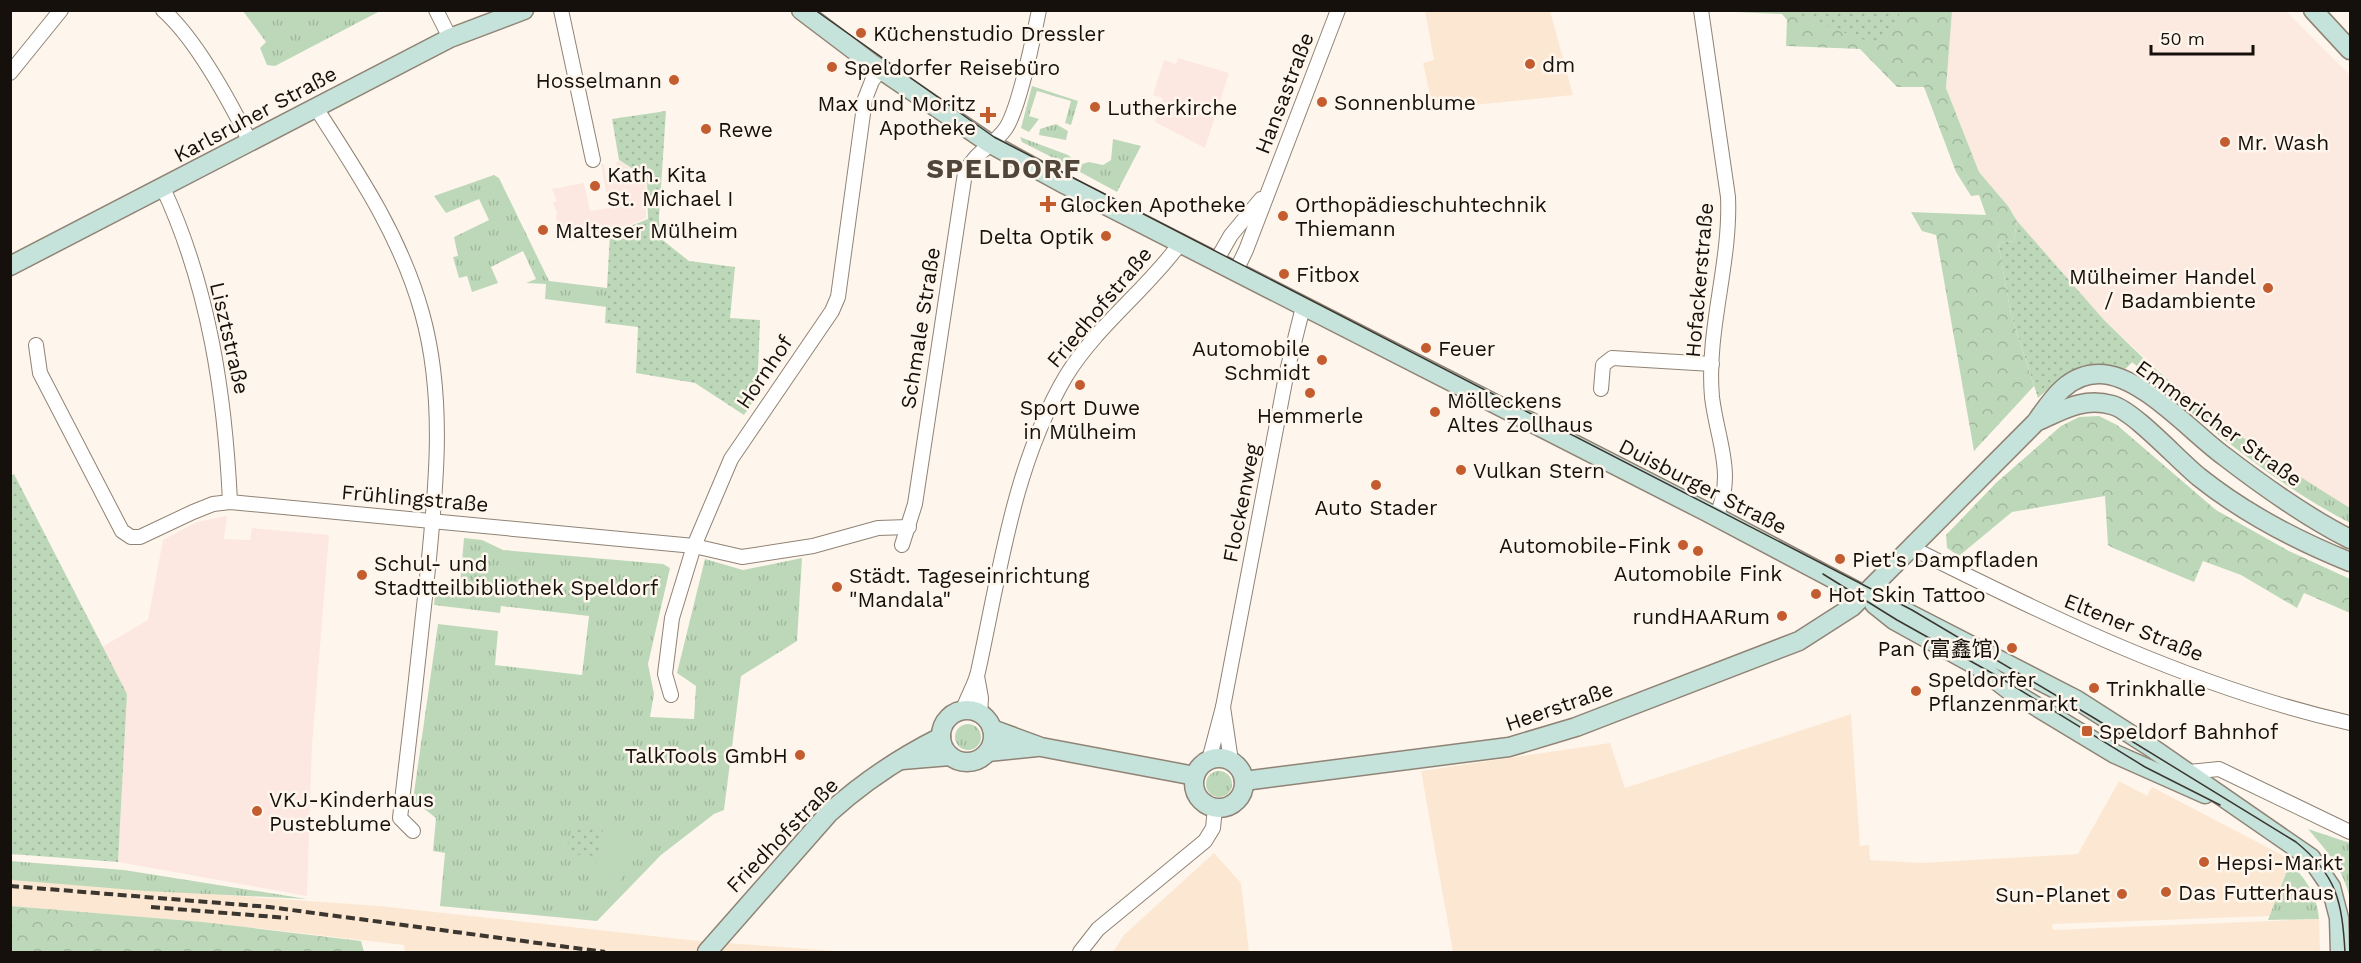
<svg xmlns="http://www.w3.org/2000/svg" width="2361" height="963" font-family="'Work Sans','Noto Sans SC',sans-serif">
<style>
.built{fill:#fce8d2}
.industrial{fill:#fce9e0}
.education{fill:#fce8e0}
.grass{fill:url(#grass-tufts)}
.forest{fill:url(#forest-crowns)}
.park{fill:url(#park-dots)}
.pitch{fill:#bdd8b9}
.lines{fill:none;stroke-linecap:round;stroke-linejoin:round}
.street-casing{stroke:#908375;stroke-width:16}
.secondary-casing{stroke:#908375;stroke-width:21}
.street{stroke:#fff;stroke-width:14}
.secondary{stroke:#c5e3db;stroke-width:18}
.tram{stroke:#3b3630;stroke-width:1.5}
.rail{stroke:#3b3630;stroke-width:4;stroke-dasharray:9 4.5;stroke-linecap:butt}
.poi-dot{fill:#c35d30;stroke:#fef6ec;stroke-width:2}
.labels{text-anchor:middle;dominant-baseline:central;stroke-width:5;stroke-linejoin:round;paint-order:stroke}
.poi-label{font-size:21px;fill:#15100b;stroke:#fef6ec;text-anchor:start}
.street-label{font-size:21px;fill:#15100b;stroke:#fef6ec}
.district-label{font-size:27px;font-weight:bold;letter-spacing:1.5px;fill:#504538;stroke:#fef6ec}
</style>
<defs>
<pattern id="grass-tufts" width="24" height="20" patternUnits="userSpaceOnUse" patternTransform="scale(1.5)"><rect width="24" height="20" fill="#bdd8b9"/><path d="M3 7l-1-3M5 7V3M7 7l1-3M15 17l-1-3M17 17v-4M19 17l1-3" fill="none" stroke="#a2b89e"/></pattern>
<pattern id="forest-crowns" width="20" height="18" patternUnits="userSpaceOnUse" patternTransform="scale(1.5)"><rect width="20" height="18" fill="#bdd8b9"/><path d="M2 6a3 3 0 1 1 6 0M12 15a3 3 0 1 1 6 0" fill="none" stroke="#a2b89e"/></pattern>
<pattern id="park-dots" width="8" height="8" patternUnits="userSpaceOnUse" patternTransform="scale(1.5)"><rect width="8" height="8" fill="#bdd8b9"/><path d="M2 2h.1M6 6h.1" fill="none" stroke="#a2b89e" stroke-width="1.8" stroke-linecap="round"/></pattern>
</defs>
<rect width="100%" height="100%" fill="#fef6ec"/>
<g class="built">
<path d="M1425,11H1550L1573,95L1433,109L1423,63L1434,60Z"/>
<path d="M1851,714L1860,846L1869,845L1870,860L1921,863L2078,854L2119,781L2147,796L2152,787L2282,855L2290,863L2270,916L2052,924L2053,930L2319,919L2320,952H1453L1421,771L1610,743L1625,788Z"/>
<path d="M1214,853L1241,883L1249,952H1113L1124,935Z"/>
<path d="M10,880L380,906L689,940L849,952H405L404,945L203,922L11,906Z"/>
</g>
<path class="industrial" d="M1952,10L2286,11L2350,75V508L2271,460L2193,402L2104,320L2017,221L2008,206L1979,172L1946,88Z"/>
<g class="education">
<path d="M1178,58L1229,73L1205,148L1155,122L1163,98L1153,95L1164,60L1176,64Z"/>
<path d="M619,161L646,178V218L609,234L568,241L556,219L557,212L553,203L557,201L552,189L584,183L590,211L609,208L601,164H604L606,177L617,175L616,162Z"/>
<path d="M227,516L224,539L250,540L252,528L329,535L312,745L307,896L118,862L127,694L102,647L148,620L163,540L197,522Z"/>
</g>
<g class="grass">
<path d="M243,11H380L275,66L267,65L260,48L266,42Z"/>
<path d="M1032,86L1078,101L1071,125L1065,123L1071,101L1037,91L1029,116L1039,119L1029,132L1021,128Z"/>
<path d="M1056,124L1068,131L1066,140L1039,135L1040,129Z"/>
<path d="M1020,137L1068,155L1073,159L1071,167L1022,142Z"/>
<path d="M1113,139L1141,146L1117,192L1080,172L1082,164L1089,162L1103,165L1111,160Z"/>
<path d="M494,175L499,178L549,281L607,288V307L545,299L546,284L526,283L536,279L523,251L491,267L498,283L472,292L467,276L459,278L453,257L458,256L454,237L489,220L479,199L446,213L434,196Z"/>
<path d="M2112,329C2187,401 2262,454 2350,508V523C2270,481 2201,422 2132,362L2118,355Z"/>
<path d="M464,538L482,540L503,550L663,564L670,568L648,664L654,694L650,717L694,719L696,686L677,673L705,559L743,570L802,558L797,641L741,676L724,810L714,814L661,855L597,921L440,906L445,853L433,851L436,818L413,800L438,624L498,631L495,665L582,675L589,616L501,606L500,613L434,605L435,595L459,596Z"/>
<circle cx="968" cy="737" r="13"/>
<circle cx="1219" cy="784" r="13"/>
<path d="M2308,829L2350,843V899C2344,870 2327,851 2308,829Z"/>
<path d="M10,861L124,870L307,899L146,891L11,880Z"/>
<path d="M2290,863C2306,879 2317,895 2319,919L2268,920Z"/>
</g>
<g class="forest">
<path d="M1711,11H1952L1946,88L1979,172L2008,206L2017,221L2014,241L1998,243L2011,314L2034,386L1974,451L1936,235L1922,231L1911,212L1986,215L1979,195L1971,196L1956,172L1924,87H1897L1860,49L1786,46L1787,20L1782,14Z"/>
<path d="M2099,416L2117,425L2216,510L2289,551L2350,579V613L2304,593L2297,608L2241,575L2203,561L2194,582L2113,548L2108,545L2105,496L2012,512L1959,556L1947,548L1946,535L1996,483L2061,426L2079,417Z"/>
<path d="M11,906L203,922L361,941L364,952H24L11,951Z"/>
</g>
<g class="park">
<path d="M1795,11H1900C1897,26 1886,35 1873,43L1810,20Z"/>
<path d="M666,111L659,217L660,238L689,261L735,267L730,318L760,320L757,395L744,415L695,383L636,373L638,327L605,323L610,234L648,219L647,178L619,160L612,119Z"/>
<path d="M2017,221L2104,320L2140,355L2123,371C2089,359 2063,375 2038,398L2011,314L1998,243L2014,241Z"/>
<path d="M14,474L127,694L118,862L11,854L10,476Z"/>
<path d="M589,825L603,830L598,856L578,855L566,849L571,833Z"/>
</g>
<path class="pitch" d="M603,830L629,835L619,886L593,881Z"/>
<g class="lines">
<g class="street-casing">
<g id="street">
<path d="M163,10C197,40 230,102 250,142"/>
<path d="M436,10L450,38"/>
<path d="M561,10L593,160"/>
<path d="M1701,10L1728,197C1731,263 1706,331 1712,397C1717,440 1736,474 1716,517"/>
<path d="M10,73L61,10"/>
<path d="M316,108C358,173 401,237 422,313C447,402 435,498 426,588C418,665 409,741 400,818L413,831"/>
<path d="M163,188C209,287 225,395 230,502"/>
<path d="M1215,263L1231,235L1261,199"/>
<path d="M1235,273L1246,250L1338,10"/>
<path d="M36,345L40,373L122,531L131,537H140L193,512L213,504L230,502L694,546L742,557L813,546L878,528L909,527"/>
<path d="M1601,389L1603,365L1612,358L1712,364"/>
<path d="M902,545L915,504L965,173C976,150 993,147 1006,128C1020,106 1033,39 1039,10"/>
<path d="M1910,547C2051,618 2195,688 2350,723"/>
<path d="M977,676L981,698L980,714"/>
<path d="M671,695L665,674L672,618L694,546L731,459L832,311L838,297L865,99L872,81L881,69"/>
<path d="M1223,707L1231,761"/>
<path d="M963,710C967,697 975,685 978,672C1000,572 1013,466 1066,376C1096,327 1145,291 1179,245"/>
<path d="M1209,760L1223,707L1287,371L1303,307"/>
<path d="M2189,772L2219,769L2350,832"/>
<path d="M1080,952L1098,929L1205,841L1213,828L1215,808"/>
</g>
</g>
<g class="secondary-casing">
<g id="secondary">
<path d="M801,10L871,63L989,143L1066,185L1705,511L1864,595L1906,612L2077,700L2152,748L2311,858L2331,887L2339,918L2340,952"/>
<path d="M2313,10L2350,50"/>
<path d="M10,266L450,38L524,10"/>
<path d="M2038,421C2063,410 2083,397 2112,405C2134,411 2178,460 2199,477C2244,513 2298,541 2350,562"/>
<path d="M1874,604L1894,620L1979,667L2009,690L2115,754L2205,794"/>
<circle cx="967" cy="736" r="26"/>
<path d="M992,729L1041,747L1195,776"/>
<path d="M988,752L1037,747"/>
<circle cx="1219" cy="783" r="25"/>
<path d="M902,760L950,756"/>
<path d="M1244,781L1509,747L1576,727L1799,641L1852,607L2036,422C2052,399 2068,374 2099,374C2141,374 2191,432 2224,456C2263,486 2306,517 2350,539"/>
<path d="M707,952L829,813C862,783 901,757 941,737"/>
</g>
</g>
<use href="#street" class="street"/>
<use href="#secondary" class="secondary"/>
<g class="tram">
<path d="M815,10L994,137L1912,610L2094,718L2296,842C2337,875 2342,902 2345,952"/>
<path d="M714,11L715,10"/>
<path d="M1823,574L1897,620L1999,677L2145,767L2220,805"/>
</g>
<g class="rail">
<path d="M10,886L269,907L605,952"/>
<path d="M151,907L288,918"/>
</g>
</g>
<g class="poi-dot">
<circle cx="861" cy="33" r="6"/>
<circle cx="1530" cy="64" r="6"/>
<circle cx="832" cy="67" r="6"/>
<circle cx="674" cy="80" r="6"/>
<circle cx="1322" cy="102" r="6"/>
<circle cx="1095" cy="107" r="6"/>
<path d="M985 106h6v6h6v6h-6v6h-6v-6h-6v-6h6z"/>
<circle cx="706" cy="129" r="6"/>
<circle cx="2225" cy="142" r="6"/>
<circle cx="595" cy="186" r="6"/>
<path d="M1045 195h6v6h6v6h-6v6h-6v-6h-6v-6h6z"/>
<circle cx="1283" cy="216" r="6"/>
<circle cx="543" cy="230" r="6"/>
<circle cx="1106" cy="236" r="6"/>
<circle cx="1284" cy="274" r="6"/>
<circle cx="2268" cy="288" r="6"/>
<circle cx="1426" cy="348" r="6"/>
<circle cx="1322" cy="360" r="6"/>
<circle cx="1080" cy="385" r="6"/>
<circle cx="1310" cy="393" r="6"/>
<circle cx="1435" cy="412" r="6"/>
<circle cx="1461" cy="470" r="6"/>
<circle cx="1376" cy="485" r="6"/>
<circle cx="1683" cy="545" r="6"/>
<circle cx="1698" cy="551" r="6"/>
<circle cx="1840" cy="559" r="6"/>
<circle cx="362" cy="575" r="6"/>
<circle cx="837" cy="587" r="6"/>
<circle cx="1816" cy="594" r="6"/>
<circle cx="1782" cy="616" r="6"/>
<circle cx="2012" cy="648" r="6"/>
<circle cx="2094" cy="688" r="6"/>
<circle cx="1916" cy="691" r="6"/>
<rect x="2081" y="725" width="12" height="12" rx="3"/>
<circle cx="800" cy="755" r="6"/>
<circle cx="257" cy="811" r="6"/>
<circle cx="2204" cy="862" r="6"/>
<circle cx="2166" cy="892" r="6"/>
<circle cx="2122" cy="894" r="6"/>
</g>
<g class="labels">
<g class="poi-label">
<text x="873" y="33">Küchenstudio Dressler</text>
<text x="1542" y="64">dm</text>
<text x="844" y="67">Speldorfer Reisebüro</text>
<text x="662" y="80" text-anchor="end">Hosselmann</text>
<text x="1334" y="102">Sonnenblume</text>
<text x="976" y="103" text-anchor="end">Max und Moritz<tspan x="976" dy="24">Apotheke</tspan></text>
<text x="1107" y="107">Lutherkirche</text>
<text x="718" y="129">Rewe</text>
<text x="2237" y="142">Mr. Wash</text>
<text x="607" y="174">Kath. Kita<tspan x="607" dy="24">St. Michael I</tspan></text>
<text x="1060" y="204">Glocken Apotheke</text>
<text x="1295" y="204">Orthopädieschuhtechnik<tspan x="1295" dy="24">Thiemann</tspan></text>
<text x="555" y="230">Malteser Mülheim</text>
<text x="1094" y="236" text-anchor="end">Delta Optik</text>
<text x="1296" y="274">Fitbox</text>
<text x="2256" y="276" text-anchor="end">Mülheimer Handel<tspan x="2256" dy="24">/ Badambiente</tspan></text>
<text x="1310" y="348" text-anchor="end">Automobile<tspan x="1310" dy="24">Schmidt</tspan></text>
<text x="1438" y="348">Feuer</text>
<text x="1447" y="400">Mölleckens<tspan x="1447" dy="24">Altes Zollhaus</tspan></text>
<text x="1080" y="407" text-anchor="middle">Sport Duwe<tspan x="1080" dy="24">in Mülheim</tspan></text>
<text x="1310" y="415" text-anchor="middle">Hemmerle</text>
<text x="1473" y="470">Vulkan Stern</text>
<text x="1376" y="507" text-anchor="middle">Auto Stader</text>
<text x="1671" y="545" text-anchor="end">Automobile-Fink</text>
<text x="1852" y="559">Piet's Dampfladen</text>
<text x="374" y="563">Schul- und<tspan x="374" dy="24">Stadtteilbibliothek Speldorf</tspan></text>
<text x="1698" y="573" text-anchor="middle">Automobile Fink</text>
<text x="849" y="575">Städt. Tageseinrichtung<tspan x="849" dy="24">"Mandala"</tspan></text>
<text x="1828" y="594">Hot Skin Tattoo</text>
<text x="1770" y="616" text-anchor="end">rundHAARum</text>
<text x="2000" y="648" text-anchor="end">Pan (富鑫馆)</text>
<text x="1928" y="679">Speldorfer<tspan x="1928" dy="24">Pflanzenmarkt</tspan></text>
<text x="2106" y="688">Trinkhalle</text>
<text x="2099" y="731">Speldorf Bahnhof</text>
<text x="788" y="755" text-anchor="end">TalkTools GmbH</text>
<text x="269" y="799">VKJ-Kinderhaus<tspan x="269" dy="24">Pusteblume</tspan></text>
<text x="2216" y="862">Hepsi-Markt</text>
<text x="2178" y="892">Das Futterhaus</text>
<text x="2110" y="894" text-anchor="end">Sun-Planet</text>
</g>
<g class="street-label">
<text transform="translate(1284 93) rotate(-69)">Hansastraße</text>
<text transform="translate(255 114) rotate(-28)">Karlsruher Straße</text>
<text transform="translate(1699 280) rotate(-85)">Hofackerstraße</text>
<text transform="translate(1099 307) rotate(-50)">Friedhofstraße</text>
<text transform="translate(920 328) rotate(-81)">Schmale Straße</text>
<text transform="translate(230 338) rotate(77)">Lisztstraße</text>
<text transform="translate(764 372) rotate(-56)">Hornhof</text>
<text transform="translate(2219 423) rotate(36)">Emmericher Straße</text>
<text transform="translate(1703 486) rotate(27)">Duisburger Straße</text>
<text transform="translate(415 498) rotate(5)">Frühlingstraße</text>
<text transform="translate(1241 503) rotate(-79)">Flockenweg</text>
<text transform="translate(2134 627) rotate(22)">Eltener Straße</text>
<text transform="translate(1559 706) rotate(-19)">Heerstraße</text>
<text transform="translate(782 835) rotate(-46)">Friedhofstraße</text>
</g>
<g class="district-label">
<text x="1004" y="169">SPELDORF</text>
</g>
</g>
<rect width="2361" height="963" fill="none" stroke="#15100b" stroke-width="24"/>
<path d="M2151 45v9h102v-9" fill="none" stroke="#15100b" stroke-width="3"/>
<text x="2160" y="45" font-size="18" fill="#15100b" stroke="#fef6ec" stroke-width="4.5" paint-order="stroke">50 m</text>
</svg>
